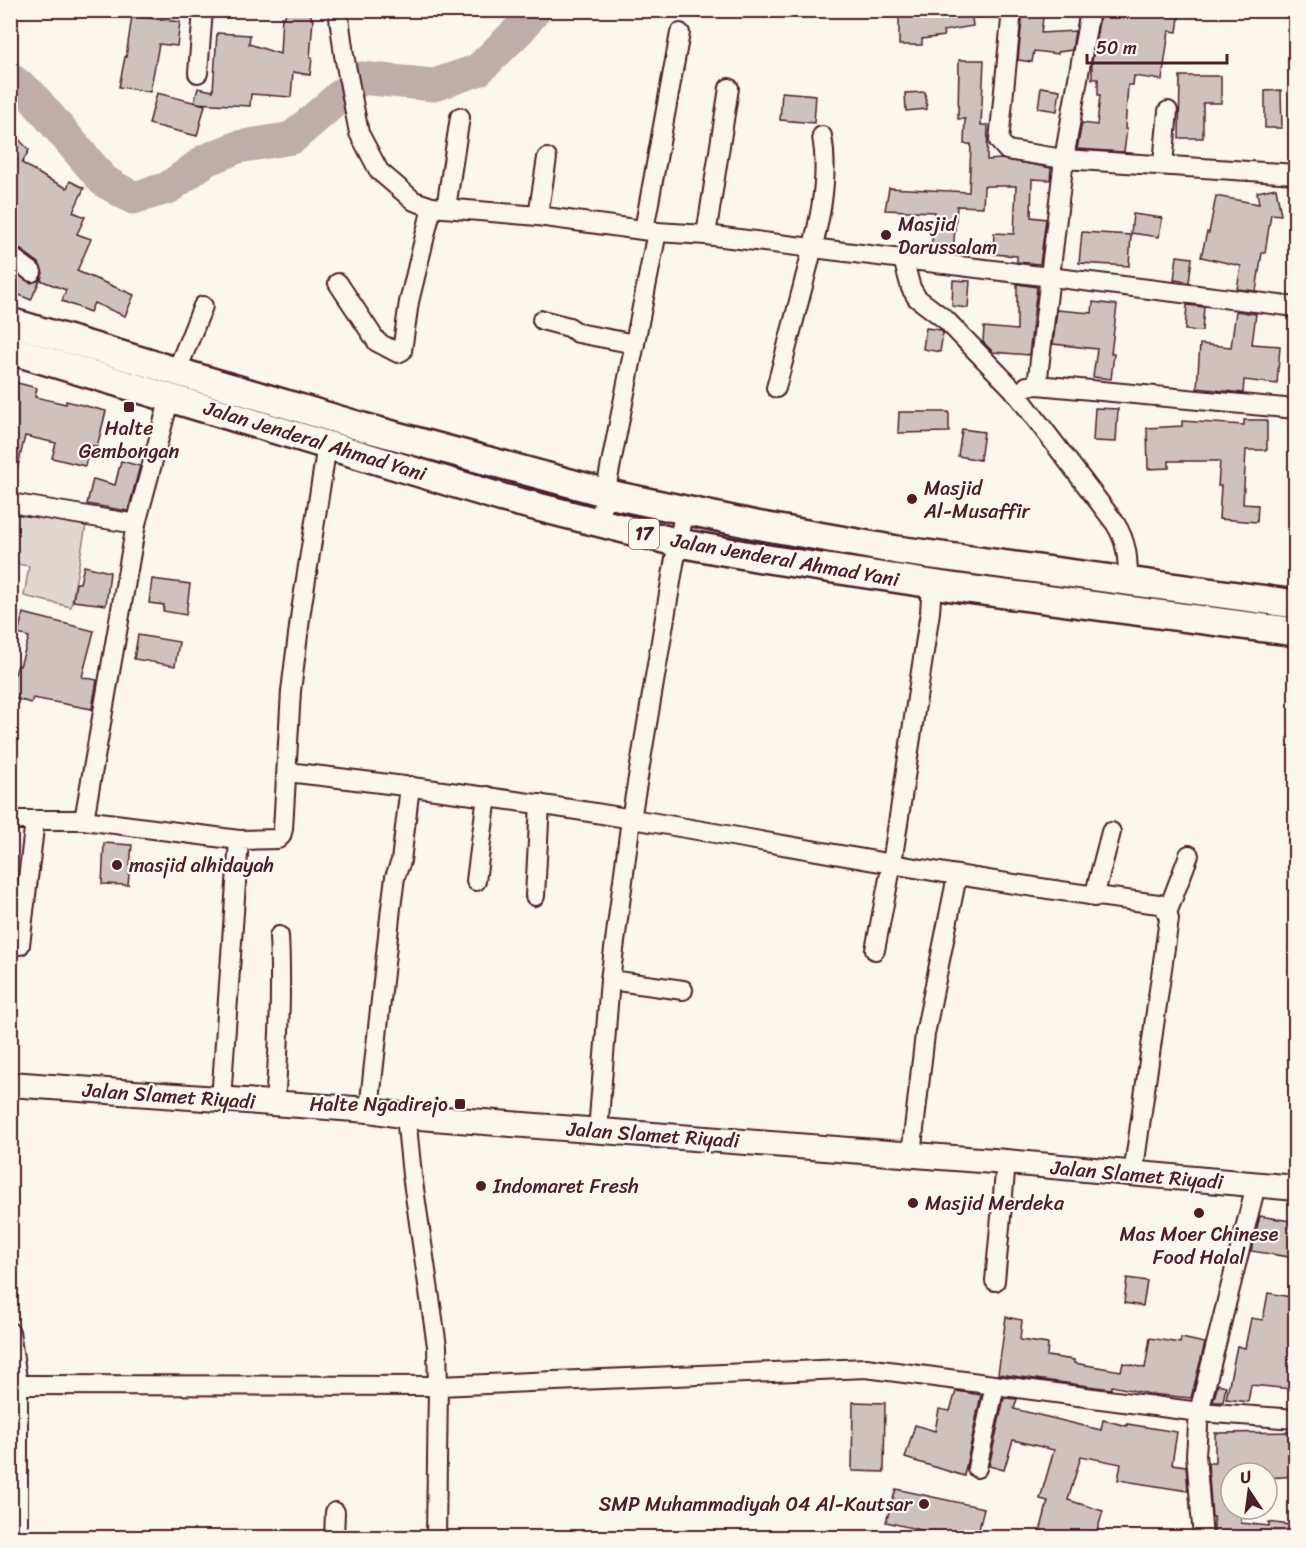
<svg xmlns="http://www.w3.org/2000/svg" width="1306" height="1548" font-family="Sriracha,sans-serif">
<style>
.green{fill:#e2d7d0;stroke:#967b7e;stroke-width:1.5}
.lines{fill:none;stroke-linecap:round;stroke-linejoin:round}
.river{stroke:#bfadaa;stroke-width:33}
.building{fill:#cfc2bc;stroke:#4a1f2b;stroke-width:1.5}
.minor-casing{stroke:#4a1f2b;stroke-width:22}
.major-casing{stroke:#4a1f2b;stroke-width:28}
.highway-casing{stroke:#4a1f2b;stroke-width:32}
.minor{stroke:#fbf7ec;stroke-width:18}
.major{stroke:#fbf7ec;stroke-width:24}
.highway{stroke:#fbf7ec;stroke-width:27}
.poi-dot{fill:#4a1f2b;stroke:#fbf7ec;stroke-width:2}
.labels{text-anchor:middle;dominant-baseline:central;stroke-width:4.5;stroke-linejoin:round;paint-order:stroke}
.shield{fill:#fbf7ec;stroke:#7f6065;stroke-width:1.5}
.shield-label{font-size:18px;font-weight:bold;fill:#4a1f2b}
.poi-label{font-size:20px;fill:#4a1f2b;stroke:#fbf7ec;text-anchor:start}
.street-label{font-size:20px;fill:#4a1f2b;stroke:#fbf7ec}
</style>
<rect width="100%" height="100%" fill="#fbf7ec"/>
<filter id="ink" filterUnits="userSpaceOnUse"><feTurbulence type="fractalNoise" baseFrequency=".0167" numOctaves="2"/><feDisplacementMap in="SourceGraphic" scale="12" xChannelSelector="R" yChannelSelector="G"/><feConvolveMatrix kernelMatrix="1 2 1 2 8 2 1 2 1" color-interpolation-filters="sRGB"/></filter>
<g filter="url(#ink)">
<path class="green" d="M10,506L87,520L71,607L24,596L29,566L11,563Z"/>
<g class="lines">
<path class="river" d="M10,79L30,94L104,181L133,198L168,188L206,160L238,147L292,138L361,78L434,85L478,70L519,30L535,10"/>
</g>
<g class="building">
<path d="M286,10H311V19H313L310,58H312L310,75L293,72L291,97L251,94L250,106L194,103L198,88L213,91L217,33L250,35L249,44L280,54L282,17H285Z"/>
<path d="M948,10H971L973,26L943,31L944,36L922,39V45H899V14H924Z"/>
<path d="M1023,10H1044L1041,33L1075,31L1072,50L1058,52V54L1034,51L1032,62L1018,60Z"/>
<path d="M1101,10L1155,17V10H1180L1177,32L1169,31L1162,80L1134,76L1133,85H1128L1125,129H1127L1124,152L1077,149L1082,123L1097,125L1100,95H1098V79H1092V61Z"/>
<path d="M132,16L180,22L177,46L159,44L150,92L119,87L125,57H126Z"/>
<path d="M959,60H984L981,125H988L987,160L1002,159L1051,168L1050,180L1032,179L1031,217L1046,219L1040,264L1017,262V256L993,254L994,233L1014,234L1016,186H984L983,207L957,206L953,251L931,249L935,212L885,210L889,188L969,192L971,144H964L965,119H958Z"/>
<path d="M1180,76H1221V103H1203V138H1179Z"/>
<path d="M1041,87L1060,90L1057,111L1038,108Z"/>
<path d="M1281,90L1282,128H1265V91Z"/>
<path d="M782,92L816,95L814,123L780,120Z"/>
<path d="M925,92L927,109L906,111L905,93Z"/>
<path d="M157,93L205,105L197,136L149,124Z"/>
<path d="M10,130L29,150L22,163L46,178L67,188L70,181L84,188L73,212L85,217L77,234L91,239L77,271L134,295L125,316L94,303L90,312L62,301L66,290L40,280L31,300L10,291V270L31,283L41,279L43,273L39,263L17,247L10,245Z"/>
<path d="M1276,188L1281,215L1271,214L1265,253H1262L1256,291L1237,289L1241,266L1201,257L1207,232L1209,233L1216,196L1259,204L1257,192Z"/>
<path d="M1133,214L1162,218L1159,237L1131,233Z"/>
<path d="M1082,232L1131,235L1129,266L1079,263Z"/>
<path d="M1177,256L1192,258L1189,282L1174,280Z"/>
<path d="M953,280L970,281L968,308L952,306Z"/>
<path d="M1017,284L1037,287L1029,355L993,352L983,342L984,327L1017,330Z"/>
<path d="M1093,302L1117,305L1111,354H1114L1111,379L1093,377L1097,349L1053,344L1057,310L1092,313Z"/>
<path d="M1187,305L1204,307L1202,331L1185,330Z"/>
<path d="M1236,311L1256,314L1252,344L1280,346L1277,384L1244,380L1243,393L1197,388L1200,344L1231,347Z"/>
<path d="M926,328L940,330L943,333L940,352L923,349Z"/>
<path d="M10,381L37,388L35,397L66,404V401L106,411L97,447L90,445L85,466L52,458L56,443L25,436L16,474L10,473Z"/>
<path d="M1095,408L1118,409L1116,442L1093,441Z"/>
<path d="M899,412H949V432L898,433Z"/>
<path d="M1244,420H1267V450H1246L1243,504L1258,505L1257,522L1219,519L1221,486H1218L1220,461H1169V468L1148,469L1147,428L1182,426V421L1244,425Z"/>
<path d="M962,429L984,432L980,460L958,456Z"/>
<path d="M121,461L140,466L128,511L87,504L93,479L115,485Z"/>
<path d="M84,566L110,572L106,605L73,601L76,583H80Z"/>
<path d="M152,579L190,584L186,615L163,611L164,605L149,603Z"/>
<path d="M23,613L94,631L82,677L97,680L92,709L33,698L31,703L10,697V673L15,674L18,665L20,666L29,637L18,634Z"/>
<path d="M138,635L179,642L175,666L134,659Z"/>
<path d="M104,843L132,845L128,885L102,884Z"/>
<path d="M1260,1216L1296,1222V1258L1251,1251Z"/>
<path d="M1127,1278L1147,1281L1143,1306L1124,1303Z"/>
<path d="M1268,1293L1296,1298V1346L1292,1389L1251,1385L1248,1402L1226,1399L1237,1346L1245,1348L1251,1318L1263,1320Z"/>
<path d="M1006,1317L1022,1320L1020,1340L1048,1344L1047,1356L1074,1360V1363L1121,1371L1123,1363L1145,1368L1150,1338L1180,1343L1181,1338L1205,1343L1191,1398L1150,1394L1112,1386L1111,1389L998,1374Z"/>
<path d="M1218,1384L1226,1386L1223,1402H1213Z"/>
<path d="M956,1391L981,1395L964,1476L905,1458L915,1425L935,1431L939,1409L950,1411Z"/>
<path d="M1004,1398L1017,1399L1014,1409L1101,1430L1103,1420L1127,1426V1424L1177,1432L1172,1464L1186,1466L1188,1491L1118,1480L1121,1464L1081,1456L1068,1500L1103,1511L1095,1538H1058L1040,1532L1048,1501L1040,1499L1054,1450L1013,1440L1004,1470L989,1466Z"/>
<path d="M853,1402L885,1403L884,1472L852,1471Z"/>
<path d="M1296,1432V1476L1267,1478V1473H1231V1509H1241V1523L1269,1526V1522L1296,1526V1538H1214V1517H1212L1208,1463H1215V1433Z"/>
<path d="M896,1489L984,1508L977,1538H955L886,1522Z"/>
</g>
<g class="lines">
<g class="minor-casing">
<g id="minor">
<path d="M338,10L344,55L359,133L379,171L414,201L432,207L538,216L657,232L706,235L1296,307"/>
<path d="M1012,10L999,141L1007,150L1064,159L1090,10"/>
<path d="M198,73L203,10"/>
<path d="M1163,164L1168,111"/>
<path d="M446,208L460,117"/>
<path d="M538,216L547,158"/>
<path d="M644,230L680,33"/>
<path d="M706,235L729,88"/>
<path d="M10,256L32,272"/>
<path d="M903,259L911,288L917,298L946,320L1013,389L1115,523C1127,542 1128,558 1128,581"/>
<path d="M338,283L377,342L398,353L402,351L409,302L432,207"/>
<path d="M542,320L569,327L578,333L635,344"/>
<path d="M177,370L203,306"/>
<path d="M1037,385L1064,159L1296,174"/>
<path d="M1027,386L1037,385L1296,409"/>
<path d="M776,388C785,354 794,320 803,286C815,238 831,186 822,136"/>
<path d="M10,503L136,524L170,397"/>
<path d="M599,524L657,232"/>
<path d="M287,772C402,785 518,800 632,819C808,848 982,883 1159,904L1165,907L1169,919L1133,1175"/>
<path d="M10,820H84L239,840"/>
<path d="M84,820L136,524"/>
<path d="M476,881L487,796"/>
<path d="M535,896L540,804"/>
<path d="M1094,897L1111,832"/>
<path d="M1167,913L1189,855"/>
<path d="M20,945L35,820"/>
<path d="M875,950L892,863L930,612L932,584"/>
<path d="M610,980L683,990"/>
<path d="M221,1100L239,840L278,839L281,836L283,829L291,691L301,611L327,445"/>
<path d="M275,1104C279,1048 282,992 279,936"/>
<path d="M369,1110L391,908L395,877L401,861L410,786"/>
<path d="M406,1116L412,1175L437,1346L438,1386L436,1538"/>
<path d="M598,1131L610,980L631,819L674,564L685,509"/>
<path d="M911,1155L925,1034L957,876"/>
<path d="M995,1281L1006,1162"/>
<path d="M10,1332L18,1385V1538"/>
<path d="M18,1385L438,1386L866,1368L1199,1412L1296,1419"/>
<path d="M977,1468L995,1385"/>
<path d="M334,1538L335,1512"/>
<path d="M1203,1538L1196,1455L1199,1412L1256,1185"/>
</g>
</g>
<g class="major-casing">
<path id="major" d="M10,1084L369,1110L406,1116L1006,1162L1296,1188"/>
</g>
<g class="highway-casing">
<g id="highway">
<path d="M10,322L363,427L618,496L756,525L897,550L1296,604"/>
<path d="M10,350L503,498L679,543L761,558L952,587L1296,632"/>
</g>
</g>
<use href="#minor" class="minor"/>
<use href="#major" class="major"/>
<use href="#highway" class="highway"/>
</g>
</g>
<g class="poi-dot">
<circle cx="886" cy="235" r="6"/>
<rect x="123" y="401" width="12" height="12" rx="3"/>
<circle cx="912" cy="499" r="6"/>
<circle cx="117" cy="865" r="6"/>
<rect x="454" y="1098" width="12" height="12" rx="3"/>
<circle cx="481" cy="1186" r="6"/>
<circle cx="913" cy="1203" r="6"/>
<circle cx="1199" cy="1213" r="6"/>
<circle cx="924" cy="1504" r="6"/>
</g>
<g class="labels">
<rect class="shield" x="629" y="519" width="30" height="30" rx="4.5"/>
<g class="shield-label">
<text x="644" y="534">17</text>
</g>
<g class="poi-label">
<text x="898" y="224">Masjid<tspan x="898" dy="23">Darussalam</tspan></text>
<text x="129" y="428" text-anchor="middle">Halte<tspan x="129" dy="23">Gembongan</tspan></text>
<text x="924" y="488">Masjid<tspan x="924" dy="23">Al-Musaffir</tspan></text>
<text x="129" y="865">masjid alhidayah</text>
<text x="448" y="1104" text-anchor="end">Halte Ngadirejo</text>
<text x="493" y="1186">Indomaret Fresh</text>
<text x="925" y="1203">Masjid Merdeka</text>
<text x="1199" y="1234" text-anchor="middle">Mas Moer Chinese<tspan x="1199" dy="23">Food Halal</tspan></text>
<text x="912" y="1504" text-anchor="end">SMP Muhammadiyah 04 Al-Kautsar</text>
</g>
<g class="street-label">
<text transform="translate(315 441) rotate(17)">Jalan Jenderal Ahmad Yani</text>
<text transform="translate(785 560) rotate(10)">Jalan Jenderal Ahmad Yani</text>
<text transform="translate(169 1096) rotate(4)">Jalan Slamet Riyadi</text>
<text transform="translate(653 1135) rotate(4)">Jalan Slamet Riyadi</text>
<text transform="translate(1137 1175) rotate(5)">Jalan Slamet Riyadi</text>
</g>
</g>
<rect width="1306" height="1548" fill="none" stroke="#fbf7ec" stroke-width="36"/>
<rect x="18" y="18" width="1270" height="1512" fill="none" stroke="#4a1f2b" stroke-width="2" filter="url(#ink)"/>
<g transform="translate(1249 1491) rotate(347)"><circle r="28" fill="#fbf7ec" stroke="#b4a19f" stroke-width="1.5"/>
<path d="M0-4.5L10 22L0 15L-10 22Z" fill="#4a1f2b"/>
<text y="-9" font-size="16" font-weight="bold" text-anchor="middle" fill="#4a1f2b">U</text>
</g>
<path d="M1087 54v9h140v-9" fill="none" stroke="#4a1f2b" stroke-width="3"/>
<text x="1096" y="54" font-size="18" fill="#4a1f2b" stroke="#fbf7ec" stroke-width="4.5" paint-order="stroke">50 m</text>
</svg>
